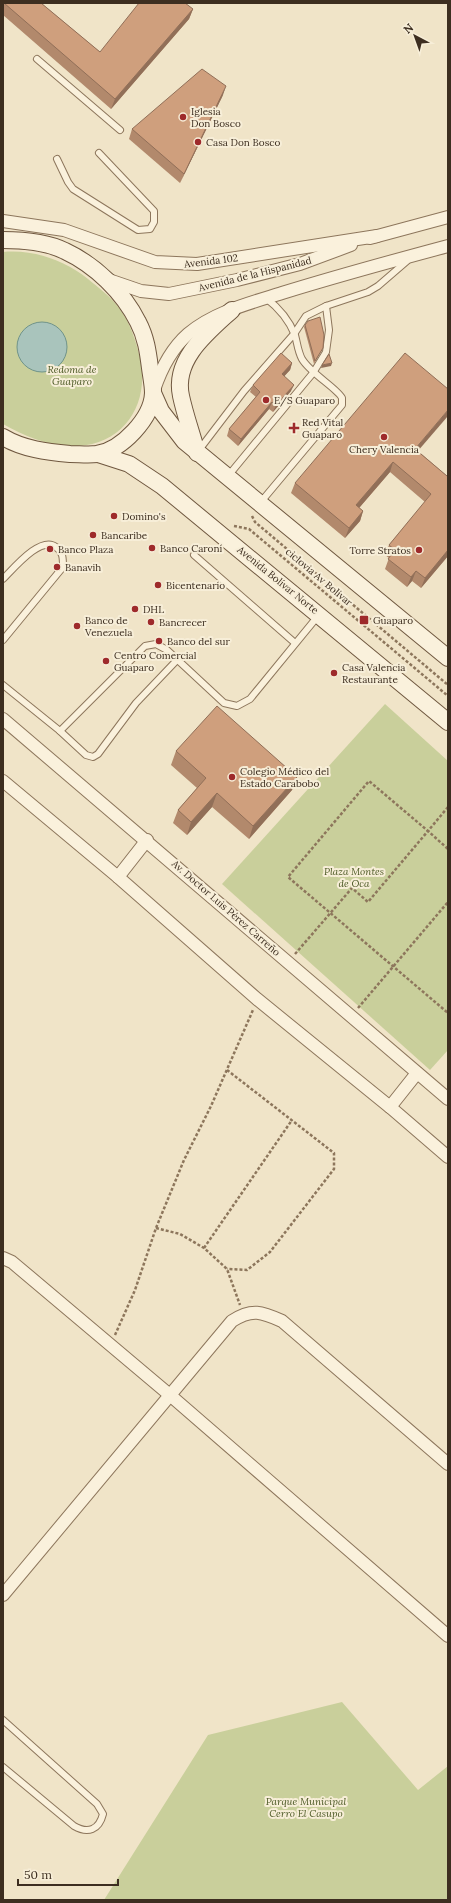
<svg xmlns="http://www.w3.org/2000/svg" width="451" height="1903" font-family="Lora,serif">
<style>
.green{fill:#c9cf9b}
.water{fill:#a9c4bc;stroke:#6f938a}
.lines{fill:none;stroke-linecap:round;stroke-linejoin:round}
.lane-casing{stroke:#8d765c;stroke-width:8}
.street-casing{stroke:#8d765c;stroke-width:14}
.secondary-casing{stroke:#6f573f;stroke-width:18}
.path{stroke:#8d765c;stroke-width:2.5;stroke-dasharray:3 2;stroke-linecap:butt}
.lane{stroke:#faf1dc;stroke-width:6}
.street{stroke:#faf1dc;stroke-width:12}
.secondary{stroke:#faf1dc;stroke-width:16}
.wall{fill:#b2896c}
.shaded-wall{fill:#916f58}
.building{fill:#cf9f7d;stroke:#916f58}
.poi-dot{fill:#9e2a2b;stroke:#f7eed8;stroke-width:1.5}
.labels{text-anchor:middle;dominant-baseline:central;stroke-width:4;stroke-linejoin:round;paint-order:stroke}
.poi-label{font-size:10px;fill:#3d2e20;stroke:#f7eed8;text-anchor:start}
.street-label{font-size:10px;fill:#3d2e20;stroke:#f7eed8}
.park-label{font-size:10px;font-style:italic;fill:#4d5a26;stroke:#f7eed8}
</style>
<rect width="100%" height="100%" fill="#f0e4c8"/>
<g class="green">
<path d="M3,252C33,249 64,260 88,279C99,288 111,297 119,308C130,322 136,341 140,358C150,403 125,443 78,446C51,448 25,436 3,424Z"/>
<path d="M385,704L448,761V1050L430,1070L222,884Z"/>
<path d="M342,1702L418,1790L448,1766V1900H104L208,1735Z"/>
</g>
<circle class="water" cx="42" cy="347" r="25"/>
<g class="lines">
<g class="lane-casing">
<g id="lane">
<path d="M37,59L120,130"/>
<path d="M57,159L68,182L73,189L138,230L150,229L154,222V211L99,153"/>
<path d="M199,450L244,391L294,334L306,316L326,306"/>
<path d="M228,476L313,373L326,352L329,330L326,306L368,292L378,286L407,261"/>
<path d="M260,503L342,405C342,402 342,400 342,398C338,389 310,373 302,359C298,352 297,342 295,335C289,320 279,308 266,298"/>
<path d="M194,555L295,643"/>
<path d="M3,579C14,568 41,535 56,547C63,552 63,558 63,567L3,640"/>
<path d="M3,685L60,731L145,646L156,644L167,650L224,703L237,706L250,699L318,616"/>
<path d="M60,731L86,755L93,757L98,754L136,703L177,660"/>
<path d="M3,1720L97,1804L103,1814C99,1830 88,1834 74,1826L3,1767"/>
</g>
</g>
<g class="street-casing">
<g id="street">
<path d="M3,221L64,230L155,262L197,264L377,236"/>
<path d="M370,238L448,217"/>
<path d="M106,279L141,291L169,294L237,280L300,264L351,245"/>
<path d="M154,390C161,369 171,349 188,334C214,312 250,303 282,293C337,276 392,261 448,246"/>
<path d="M3,719L448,1099"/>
<path d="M3,781L118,877L257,999L390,1107L448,1157"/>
<path d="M118,877L147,840"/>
<path d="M390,1107L417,1073"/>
<path d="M3,1258L12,1262L171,1396L448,1636"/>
<path d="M3,1595L232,1321C252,1308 262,1312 282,1321L448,1464"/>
</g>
</g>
<g class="secondary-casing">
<g id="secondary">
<path d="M3,240C23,240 47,242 65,251C95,265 123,292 138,322C146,337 148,352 150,368C151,376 153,385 153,393C152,418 122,450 97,454C89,455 79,454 70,454C47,452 23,449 3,437"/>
<path d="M153,393L161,411L184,441L448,658"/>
<path d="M197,453C192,434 185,415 181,396C173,359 208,332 232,310"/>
<path d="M98,454L129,464L162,486L448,722"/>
</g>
</g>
<g class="path">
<path d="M252,516L255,522L448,685"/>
<path d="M234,526L249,529L448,696"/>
<path d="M448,807L428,831L369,781L288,877L448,1013"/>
<path d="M295,954L352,888L368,902L428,831L448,849"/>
<path d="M358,1008L448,902"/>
<path d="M227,1070L334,1153V1169L270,1252L247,1270L227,1269"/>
<path d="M156,1228L180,1234L204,1248L227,1269L240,1305"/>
<path d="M204,1248L292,1120"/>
<path d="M115,1335L135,1290L156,1228L184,1160L211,1106L253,1010"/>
</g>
<use href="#lane" class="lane"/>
<use href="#street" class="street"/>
<use href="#secondary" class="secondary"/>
</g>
<g class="wall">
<path d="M3,3H41L100,52L193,9L189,19L111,109L3,15Z"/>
<path d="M223,95L180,183L129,139L132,129Z"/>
<path d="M305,325L323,348L314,364L304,327Z"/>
<path d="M292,363L290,370L284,376L291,391L273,412L269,409L238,446L227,436L229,429L256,397L250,392L253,385Z"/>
<path d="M418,451L447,476L448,556L421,588L412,581L407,587L385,569L389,558L385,555L389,545L425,502L390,472L359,508L363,511L360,521L345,538L291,493L295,483Z"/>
<path d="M176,751L297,777L292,790L249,839L212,807L187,835L173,823L178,810L197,788L171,765Z"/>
</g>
<g class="shaded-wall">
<path d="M193,9L189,19L111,109L115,99Z"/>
<path d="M226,86L223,95L180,183L184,174Z"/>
<path d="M292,363L290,370L280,381L282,374Z"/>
<path d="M332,363L331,366L321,368L322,365Z"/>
<path d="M294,385L291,391L273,412L276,405Z"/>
<path d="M272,402L269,409L238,446L241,439Z"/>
<path d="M448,410V416L411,459L415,449Z"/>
<path d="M393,462L390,472L353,515L356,505Z"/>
<path d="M363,511L360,521L345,538L349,528Z"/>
<path d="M448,550V556L421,588L425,578Z"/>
<path d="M416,571L412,581L407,587L411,577Z"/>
<path d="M297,777L292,790L249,839L253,826Z"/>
<path d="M217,793L212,807L187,835L191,822Z"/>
</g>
<g class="building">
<path d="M4,3H41L100,52L139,3H185L193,9L115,99Z"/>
<path d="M202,69L226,86L184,174L132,129Z"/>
<path d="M320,317L324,335L323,348L315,361L305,325L308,321Z"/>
<path d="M281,353L292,363L282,374L294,385L276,405L272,402L241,439L229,429L260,392L253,385Z"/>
<path d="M405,353L448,389V410L415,449L447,476L448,474V550L425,578L416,571L411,577L388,559L395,550L389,545L431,494L393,462L356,505L363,511L349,528L295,483Z"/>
<path d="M329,354L332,363L322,365Z"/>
<path d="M217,706L297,777L253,826L217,793L191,822L178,810L206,778L176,751Z"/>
</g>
<g class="poi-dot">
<circle cx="183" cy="117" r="4"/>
<circle cx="198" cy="142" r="4"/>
<circle cx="266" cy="400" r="4"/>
<path d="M292 422h4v4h4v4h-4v4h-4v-4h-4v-4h4z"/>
<circle cx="384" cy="437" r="4"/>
<circle cx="114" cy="516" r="4"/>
<circle cx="93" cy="535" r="4"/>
<circle cx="152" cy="548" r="4"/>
<circle cx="50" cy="549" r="4"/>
<circle cx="419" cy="550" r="4"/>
<circle cx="57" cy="567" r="4"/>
<circle cx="158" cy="585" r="4"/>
<circle cx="135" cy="609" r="4"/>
<rect x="359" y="615" width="10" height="10" rx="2"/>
<circle cx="151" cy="622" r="4"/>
<circle cx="77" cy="626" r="4"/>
<circle cx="159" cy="641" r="4"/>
<circle cx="106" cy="661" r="4"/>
<circle cx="334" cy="673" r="4"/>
<circle cx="232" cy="777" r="4"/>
</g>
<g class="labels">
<g class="poi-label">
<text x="191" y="111">Iglesia<tspan x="191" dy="12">Don Bosco</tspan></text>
<text x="206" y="142">Casa Don Bosco</text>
<text x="274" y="400">E/S Guaparo</text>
<text x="302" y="422">Red Vital<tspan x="302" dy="12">Guaparo</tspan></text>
<text x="384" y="449" text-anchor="middle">Chery Valencia</text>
<text x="122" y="516">Domino's</text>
<text x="101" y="535">Bancaribe</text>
<text x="160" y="548">Banco Caroní</text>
<text x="58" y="549">Banco Plaza</text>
<text x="411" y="550" text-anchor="end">Torre Stratos</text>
<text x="65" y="567">Banavih</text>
<text x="166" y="585">Bicentenario</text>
<text x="143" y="609">DHL</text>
<text x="85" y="620">Banco de<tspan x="85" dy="12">Venezuela</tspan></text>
<text x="373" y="620">Guaparo</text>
<text x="159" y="622">Bancrecer</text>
<text x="167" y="641">Banco del sur</text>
<text x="114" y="655">Centro Comercial<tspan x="114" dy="12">Guaparo</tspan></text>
<text x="342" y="667">Casa Valencia<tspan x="342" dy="12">Restaurante</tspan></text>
<text x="240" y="771">Colegio Médico del<tspan x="240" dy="12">Estado Carabobo</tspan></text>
</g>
<g class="street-label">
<text transform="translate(211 261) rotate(-7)">Avenida 102</text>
<text transform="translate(255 274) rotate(-14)">Avenida de la Hispanidad</text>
<text transform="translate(319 577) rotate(40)">ciclovia Av Bolivar</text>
<text transform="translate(278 580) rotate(39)">Avenida Bolívar Norte</text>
<text transform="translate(226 908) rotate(41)">Av. Doctor Luis Pérez Carreño</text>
</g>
<g class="park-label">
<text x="72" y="369">Redoma de<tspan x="72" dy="12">Guaparo</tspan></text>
<text x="354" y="871">Plaza Montes<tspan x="354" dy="12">de Oca</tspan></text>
<text x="306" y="1801">Parque Municipal<tspan x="306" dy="12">Cerro El Casupo</tspan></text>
</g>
</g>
<rect width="451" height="1903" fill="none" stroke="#3d2e20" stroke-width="8"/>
<g transform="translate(415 36) rotate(319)" stroke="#f7eed8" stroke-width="3" paint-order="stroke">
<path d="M0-3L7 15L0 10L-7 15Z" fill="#3d2e20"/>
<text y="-6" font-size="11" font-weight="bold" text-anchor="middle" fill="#3d2e20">N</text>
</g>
<path d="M18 1879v6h100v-6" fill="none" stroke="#3d2e20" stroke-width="2"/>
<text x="24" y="1879" font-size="12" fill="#3d2e20" stroke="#f7eed8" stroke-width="3" paint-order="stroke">50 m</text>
</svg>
